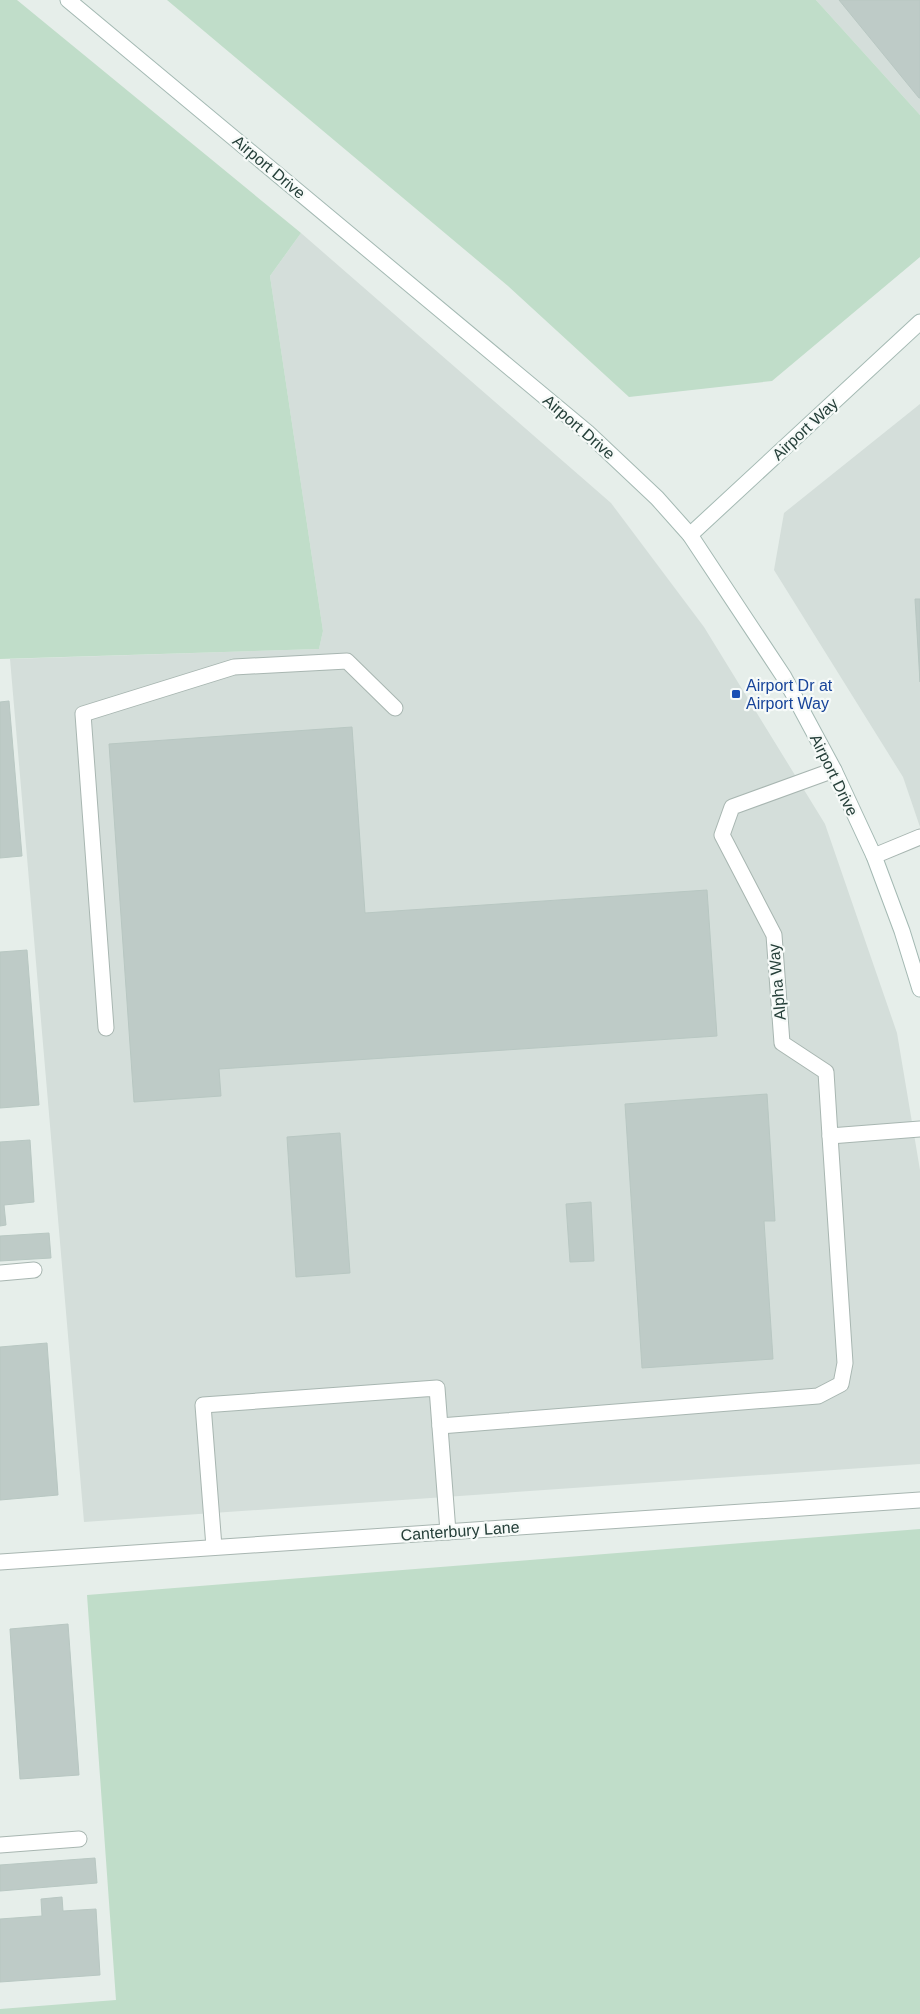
<svg xmlns="http://www.w3.org/2000/svg" width="920" height="2014" font-family="Helvetica,sans-serif">
<style>
.built{fill:#d4deda}
.green{fill:#c0ddc9}
.building{fill:#becbc7;stroke:#b8c7c2}
.lines{fill:none;stroke-linecap:round;stroke-linejoin:round}
.lane-casing{stroke:#a8b6b1;stroke-width:17}
.street-casing{stroke:#a8b6b1;stroke-width:17}
.secondary-casing{stroke:#a4b9b3;stroke-width:17}
.lane{stroke:#fff;stroke-width:15}
.street{stroke:#fff;stroke-width:15}
.secondary{stroke:#fff;stroke-width:15}
.transit-dot{fill:#1a4fb4;stroke:#f6faf8;stroke-width:2}
.labels{text-anchor:middle;dominant-baseline:central;stroke-width:4.5;stroke-linejoin:round;paint-order:stroke}
.street-label{font-size:16px;fill:#253f39;stroke:#f6faf8}
.transit-label{font-size:16px;fill:#164399;stroke:#f6faf8;text-anchor:start}
</style>
<rect width="100%" height="100%" fill="#e6eeea"/>
<g class="built">
<path d="M816,0H920V115Z"/>
<path d="M301,233L611,503L704,627L825,824L897,1033L920,1170V1464L84,1522L10,659L319,649L323,631L270,276Z"/>
<path d="M920,404V827L903,777L774,570L784,513Z"/>
</g>
<g class="green">
<path d="M0,0H17L301,233L270,276L323,631L319,649L0,659Z"/>
<path d="M167,0H816L920,115V257L772,381L629,397L508,286Z"/>
<path d="M920,1529V2014H0V2009L116,2000L87,1595Z"/>
</g>
<g class="building">
<path d="M839,0H920V98H919Z"/>
<path d="M915,599H920V682Z"/>
<path d="M9,701L22,856L0,858V702Z"/>
<path d="M352,727L365,913L707,890L717,1036L219,1069L221,1096L134,1102L109,744Z"/>
<path d="M27,950L39,1105L0,1108V952Z"/>
<path d="M767,1094L775,1221H764L773,1359L642,1368L625,1104Z"/>
<path d="M340,1133L350,1273L296,1277L287,1137Z"/>
<path d="M30,1140L34,1202L4,1205L6,1225L0,1226V1142Z"/>
<path d="M591,1202L594,1261L570,1262L566,1204Z"/>
<path d="M49,1233L51,1258L0,1261V1236Z"/>
<path d="M47,1343L58,1495L0,1500V1347Z"/>
<path d="M68,1624L79,1775L20,1779L10,1629Z"/>
<path d="M95,1858L97,1883L0,1891V1865Z"/>
<path d="M62,1897L63,1911L96,1909L100,1975L0,1982V1919L42,1916L41,1899Z"/>
</g>
<g class="lines">
<g class="lane-casing">
<g id="lane">
<path d="M874,856L920,837"/>
<path d="M106,1028L83,714L234,667L347,661L395,708"/>
<path d="M0,1273L34,1270"/>
<path d="M440,1426L818,1396L841,1384L845,1363L830,1136"/>
<path d="M214,1547L203,1405L437,1388L448,1532"/>
<path d="M0,1845L79,1839"/>
</g>
</g>
<g class="street-casing">
<g id="street">
<path d="M834,770L732,807L722,835L774,935L782,1043L826,1072L830,1136L920,1129"/>
<path d="M0,1562L920,1500"/>
</g>
</g>
<g class="secondary-casing">
<g id="secondary">
<path d="M68,0L587,432L657,498L690,535L784,677L834,770L874,856L902,931L920,989"/>
<path d="M690,535L920,322"/>
</g>
</g>
<use href="#lane" class="lane"/>
<use href="#street" class="street"/>
<use href="#secondary" class="secondary"/>
</g>
<rect class="transit-dot" x="731" y="689" width="10" height="10" rx="2.5"/>
<g class="labels">
<g class="street-label">
<text transform="translate(269 167) rotate(40)">Airport Drive</text>
<text transform="translate(579 427) rotate(41)">Airport Drive</text>
<text transform="translate(805 429) rotate(-43)">Airport Way</text>
<text transform="translate(834 775) rotate(64)">Airport Drive</text>
<text transform="translate(777 982) rotate(-95)">Alpha Way</text>
<text transform="translate(460 1531) rotate(-4)">Canterbury Lane</text>
</g>
<g class="transit-label">
<text x="746" y="685">Airport Dr at<tspan x="746" dy="18">Airport Way</tspan></text>
</g>
</g>
</svg>
